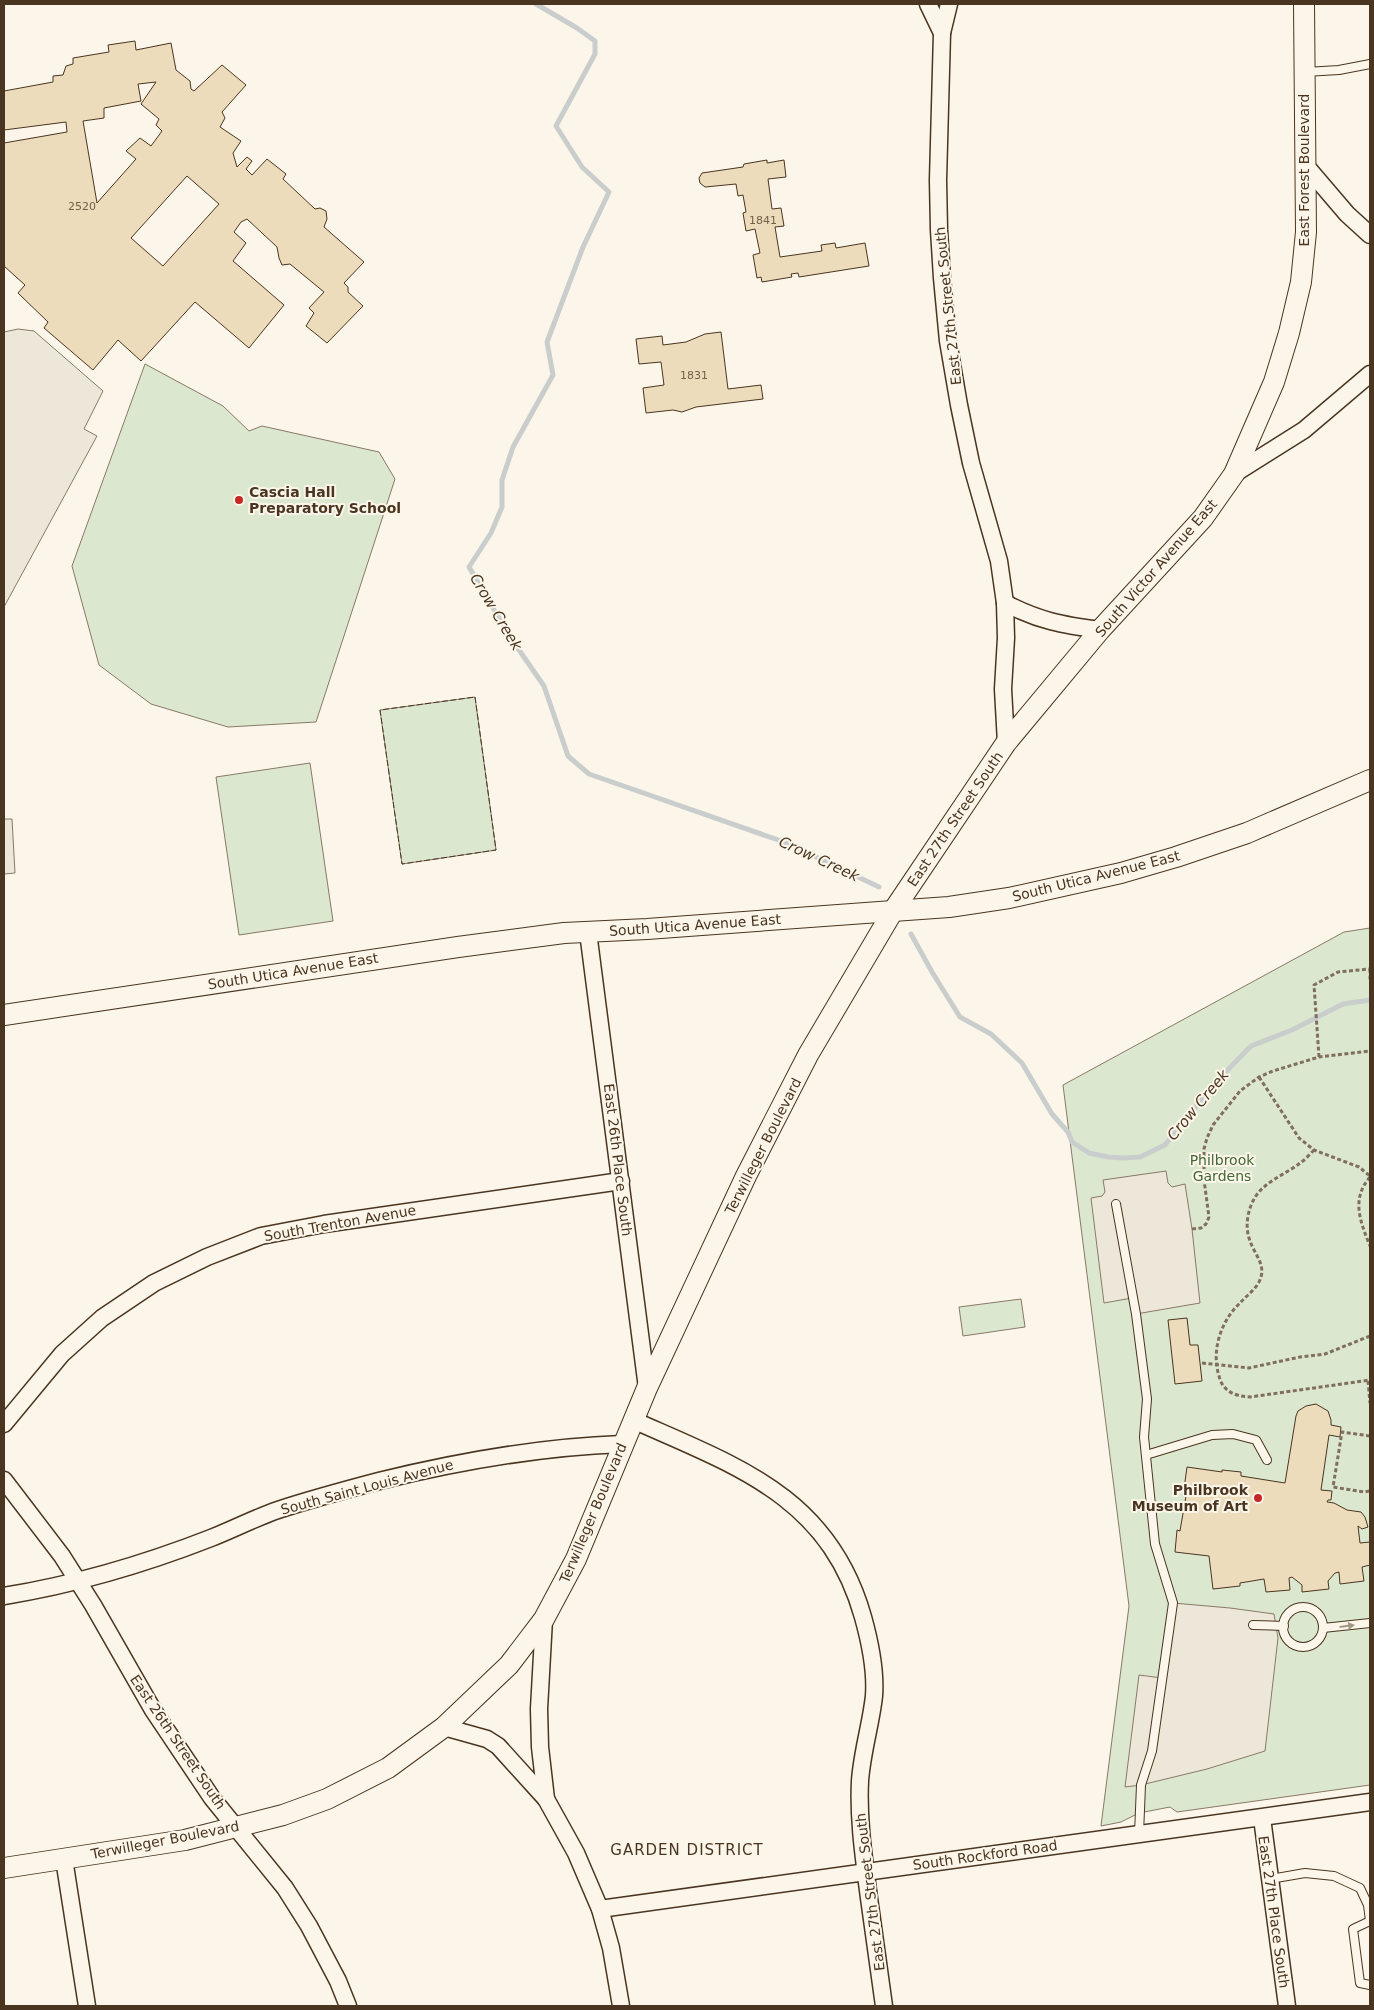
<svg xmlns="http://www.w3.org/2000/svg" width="1374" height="2010" font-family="'DejaVu Sans',sans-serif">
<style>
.green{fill:#dce7d0;stroke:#887966}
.parking{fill:#ede7d9;stroke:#887966}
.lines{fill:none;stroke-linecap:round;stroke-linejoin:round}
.stream{stroke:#c9cecd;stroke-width:5}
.building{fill:#ecdcbc;stroke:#4a3520;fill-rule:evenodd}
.service-casing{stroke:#4a3520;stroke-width:10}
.minor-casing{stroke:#4a3520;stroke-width:19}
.tertiary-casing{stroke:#4a3520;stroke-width:22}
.path{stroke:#7f6f5c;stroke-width:3;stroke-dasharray:4 2.5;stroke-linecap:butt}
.service{stroke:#fbf6e9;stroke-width:8}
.minor{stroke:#fbf6e9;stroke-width:16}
.tertiary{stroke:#fbf6e9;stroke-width:20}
.fence{stroke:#4a3520;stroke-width:1;stroke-dasharray:6 2.5;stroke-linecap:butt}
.oneway{fill:#a29684}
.poi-dot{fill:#c62828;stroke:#fbf6e9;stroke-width:2}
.labels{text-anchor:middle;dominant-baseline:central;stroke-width:4;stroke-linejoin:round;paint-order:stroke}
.number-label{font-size:11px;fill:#725f47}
.street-label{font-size:14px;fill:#4a3520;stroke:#fbf6e9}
.poi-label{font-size:14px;font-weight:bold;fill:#4a3520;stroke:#fbf6e9;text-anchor:start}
.park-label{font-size:14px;fill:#436837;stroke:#fbf6e9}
.water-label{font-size:15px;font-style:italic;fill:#4a3520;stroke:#fbf6e9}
.neighbourhood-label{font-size:15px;letter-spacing:1px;fill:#4a3520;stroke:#fbf6e9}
</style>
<rect width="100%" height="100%" fill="#fbf6e9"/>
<g class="green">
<path d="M145,364L223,406L249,431L262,426L379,452L395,479L316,722L228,727L151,704L99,665L72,566Z"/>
<path d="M475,697L496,850L402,864L380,710Z"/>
<path d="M310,763L333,921L239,935L216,777Z"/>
<path d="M1370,928V1785L1177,1812L1170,1807L1139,1813L1121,1822L1101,1826L1129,1606L1063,1085L1344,932Z"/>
<path d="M1021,1299L1025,1327L963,1336L959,1307Z"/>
</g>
<g class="parking">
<path d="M18,329L34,331L103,391L84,429L97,436L4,607V332Z"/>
<path d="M4,819H12L15,873L4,874Z"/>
<path d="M1166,1171L1168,1183L1172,1187L1185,1184L1192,1229L1200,1303L1136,1314L1132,1298L1104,1303L1091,1198L1102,1196L1105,1192L1103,1180Z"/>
<path d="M1173,1603L1230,1608L1274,1614L1278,1638L1265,1751L1207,1769L1141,1785L1125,1787L1139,1675L1162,1678Z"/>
</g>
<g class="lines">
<g class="stream">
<path d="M536,4L577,28L595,41V54L556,126L582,167L609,192L583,247L547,342L553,375L513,447L502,480V507L491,533L469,567L510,637L544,686L568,756L589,774L787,843L879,887"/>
<path d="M911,934L932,972L960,1017L991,1034L1022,1063L1052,1114L1068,1132L1072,1142L1089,1153L1108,1157L1123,1158L1140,1157L1165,1145L1213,1085L1251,1046L1292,1030L1343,1004L1370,1000"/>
</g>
</g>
<g class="building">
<path d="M135,41L136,50L171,43L176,70L190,81L191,89L194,91L222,65L246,85L222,112L225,118L220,127L241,141L233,153L237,167L247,157L252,161L246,169L252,175L267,159L286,174L283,179L315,209L320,208L326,211L327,219L324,227L364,262L344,283L348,287V292L363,306L327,343L306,326L314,313L309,308L324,292L290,264L282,265L279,258L277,247L247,219L241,222L234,232L246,243L233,261L284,305L249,348L195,302L141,361L118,340L93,370L44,328L48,322L18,293L25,285L4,266V143L67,132L66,122L4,130V91L53,82V76L63,75L66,66L73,64V58L109,52L108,45ZM156,82L141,104L159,119L156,125L162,131L151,146L140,138L126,151L136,159L97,203L83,121L104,118V108L141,101L138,84ZM187,176L219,204L163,266L131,238Z"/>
<path d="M767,160V163L784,160L786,177L768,179L772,209L781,208L784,226L775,227L780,257L822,251L821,245L835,243L836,248L865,243L869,266L799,277L798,273L791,274L792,277L762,282L761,277L757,278L753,255L760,253L755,229L746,231L743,213L746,212L743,195L738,196L736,184L705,187L700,183L699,178L702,173L743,167L744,164Z"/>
<path d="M721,332L728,389L761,385L763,399L696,407L682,412L673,410L646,413L643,388L664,385L661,362L639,364L636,339L662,336L663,345L686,342L705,334Z"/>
<path d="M1187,1318L1190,1345H1198L1202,1381L1175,1384L1168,1320Z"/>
<path d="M1316,1404L1328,1411L1331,1420V1425L1341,1427L1340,1437L1329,1435L1321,1490L1332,1491L1331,1500H1328L1327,1502L1334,1503L1347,1510L1361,1512L1365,1517L1368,1527L1362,1529L1358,1526L1360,1543L1370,1542V1565L1362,1567L1364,1581L1340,1584L1339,1572L1335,1573L1328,1581L1329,1589L1302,1592V1585L1292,1577L1289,1578L1290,1590L1266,1592L1264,1579L1240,1583V1586L1213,1589L1209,1556L1175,1552L1177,1530L1180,1531L1186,1496H1183L1187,1467L1222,1472V1470L1241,1472V1476L1285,1483L1296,1416L1298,1411L1306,1406Z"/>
</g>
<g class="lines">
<g class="service-casing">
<g id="service">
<path d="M1305,72L1339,70L1370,64"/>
<path d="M1116,1204L1136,1314L1147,1399L1144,1437L1155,1544L1173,1603L1152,1751L1141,1785L1139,1834"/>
<path d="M1146,1455L1212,1435L1233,1434L1256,1440L1267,1460"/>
<circle cx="1303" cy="1627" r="20"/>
<path d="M1253,1625L1284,1626"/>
<path d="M1323,1628L1370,1623"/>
<path d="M1270,1879L1305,1873L1334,1876L1360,1888L1368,1905L1370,1921"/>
<path d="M1370,1921L1353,1929L1360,1983L1370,1985"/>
</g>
</g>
<g class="minor-casing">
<g id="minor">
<path d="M928,4L942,33"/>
<path d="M949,4L942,33L938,180L939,230L942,278L948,341L959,405L971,463L999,561L1005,603L1006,638L1003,689L1006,743"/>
<path d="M1306,166L1347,214L1370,235"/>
<path d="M1234,474L1304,430L1370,374"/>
<path d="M1005,603C1039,621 1063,625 1100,630"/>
<path d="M588,932L647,1388"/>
<path d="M633,1420C736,1466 829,1496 863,1617C870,1642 876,1669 874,1696C871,1724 862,1752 860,1781C858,1820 864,1859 869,1898C874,1934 879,1970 884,2006"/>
<path d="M4,1424L62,1354L102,1318L154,1283L207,1257L261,1236L324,1224L621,1181"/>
<path d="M4,1480L62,1556L93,1605L153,1710L212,1798L285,1888L309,1926L338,1981L348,2006"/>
<path d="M4,1596C72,1585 147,1563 211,1538C234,1529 255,1518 278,1510C311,1499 345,1490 379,1481C460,1461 539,1447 622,1444"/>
<path d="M544,1619L539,1709L540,1747L546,1799"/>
<path d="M444,1727L487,1739L498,1746L546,1799L576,1853L600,1909L611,1948L621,2006"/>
<path d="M1262,1818L1287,2006"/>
<path d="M64,1859L87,2006"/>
<path d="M600,1909L1370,1802"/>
</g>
</g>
<g class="tertiary-casing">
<g id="tertiary">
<path d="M4,1015L458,947L564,933L647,929L893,911L949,907L1009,898L1121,873L1176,857L1247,833L1370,780"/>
<path d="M4,1868L185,1840L283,1815L327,1799L388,1768L444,1727L509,1665L544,1619L576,1559L647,1388L746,1176L808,1055L893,911L1006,743L1100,630L1203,518L1234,474L1274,382L1289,333L1301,282L1306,232L1304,4"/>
</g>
</g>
<g class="path">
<path d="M1370,969V982"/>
<path d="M1319,1057L1314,985L1338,972L1369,969"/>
<path d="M1259,1077L1299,1138L1314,1150L1359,1167L1370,1176"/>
<path d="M1314,1150C1310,1154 1305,1160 1300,1163C1285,1175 1262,1182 1253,1201C1247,1213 1245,1228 1250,1241C1254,1253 1265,1264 1261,1277C1258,1288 1247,1295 1240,1303C1221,1321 1211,1350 1219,1376C1223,1392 1235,1396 1250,1397L1370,1380"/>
<path d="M1370,1177C1351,1199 1360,1221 1370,1246"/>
<path d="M1192,1229L1201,1228L1206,1224L1209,1217L1204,1180V1149L1207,1138L1213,1125L1240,1091L1259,1077L1273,1071L1319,1057L1370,1051"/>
<path d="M1202,1363L1249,1368L1300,1357L1325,1354L1370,1336"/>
<path d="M1368,1381L1370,1403"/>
<path d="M1370,1436L1342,1432L1333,1487L1364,1492L1370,1491"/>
</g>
<use href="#service" class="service"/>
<use href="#minor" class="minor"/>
<use href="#tertiary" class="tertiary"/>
<path class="fence" d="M475,697L496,850L402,864L380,710Z"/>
</g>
<defs><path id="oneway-solid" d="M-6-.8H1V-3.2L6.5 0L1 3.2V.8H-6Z" transform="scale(1.25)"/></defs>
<use class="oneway" href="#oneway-solid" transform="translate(1347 1626) rotate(-7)"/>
<g class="poi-dot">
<circle cx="239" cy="500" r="5"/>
<circle cx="1258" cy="1498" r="5"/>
</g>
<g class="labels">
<g class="number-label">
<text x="82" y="206">2520</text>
<text x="763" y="220">1841</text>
<text x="694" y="375">1831</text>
</g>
<g class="street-label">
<text transform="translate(1304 170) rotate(-90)">East Forest Boulevard</text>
<text transform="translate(948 306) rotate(-96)">East 27th Street South</text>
<text transform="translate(1156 568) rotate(-49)">South Victor Avenue East</text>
<text transform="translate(955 819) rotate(-56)">East 27th Street South</text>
<text transform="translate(1096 876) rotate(-14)">South Utica Avenue East</text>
<text transform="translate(695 925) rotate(-4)">South Utica Avenue East</text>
<text transform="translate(293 971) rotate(-9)">South Utica Avenue East</text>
<text transform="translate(763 1146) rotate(-63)">Terwilleger Boulevard</text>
<text transform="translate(618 1160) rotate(83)">East 26th Place South</text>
<text transform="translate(340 1223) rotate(-10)">South Trenton Avenue</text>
<text transform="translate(367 1487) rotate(-15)">South Saint Louis Avenue</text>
<text transform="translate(593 1513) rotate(-67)">Terwilleger Boulevard</text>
<text transform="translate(178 1742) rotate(56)">East 26th Street South</text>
<text transform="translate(165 1840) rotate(-11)">Terwilleger Boulevard</text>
<text transform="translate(985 1855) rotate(-8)">South Rockford Road</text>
<text transform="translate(870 1892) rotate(-97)">East 27th Street South</text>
<text transform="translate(1274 1912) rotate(82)">East 27th Place South</text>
</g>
<g class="poi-label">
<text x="249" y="492">Cascia Hall<tspan x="249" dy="16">Preparatory School</tspan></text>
<text x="1248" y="1490" text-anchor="end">Philbrook<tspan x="1248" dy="16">Museum of Art</tspan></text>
</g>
<g class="park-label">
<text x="1222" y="1160">Philbrook<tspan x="1222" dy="16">Gardens</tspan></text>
</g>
<g class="water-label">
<text transform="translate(496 612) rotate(59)">Crow Creek</text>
<text transform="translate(819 859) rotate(25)">Crow Creek</text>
<text transform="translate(1198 1105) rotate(-50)">Crow Creek</text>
</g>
<g class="neighbourhood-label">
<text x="687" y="1850">GARDEN DISTRICT</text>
</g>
</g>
<rect width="1374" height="2010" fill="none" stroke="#4a3520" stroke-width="10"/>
</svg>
